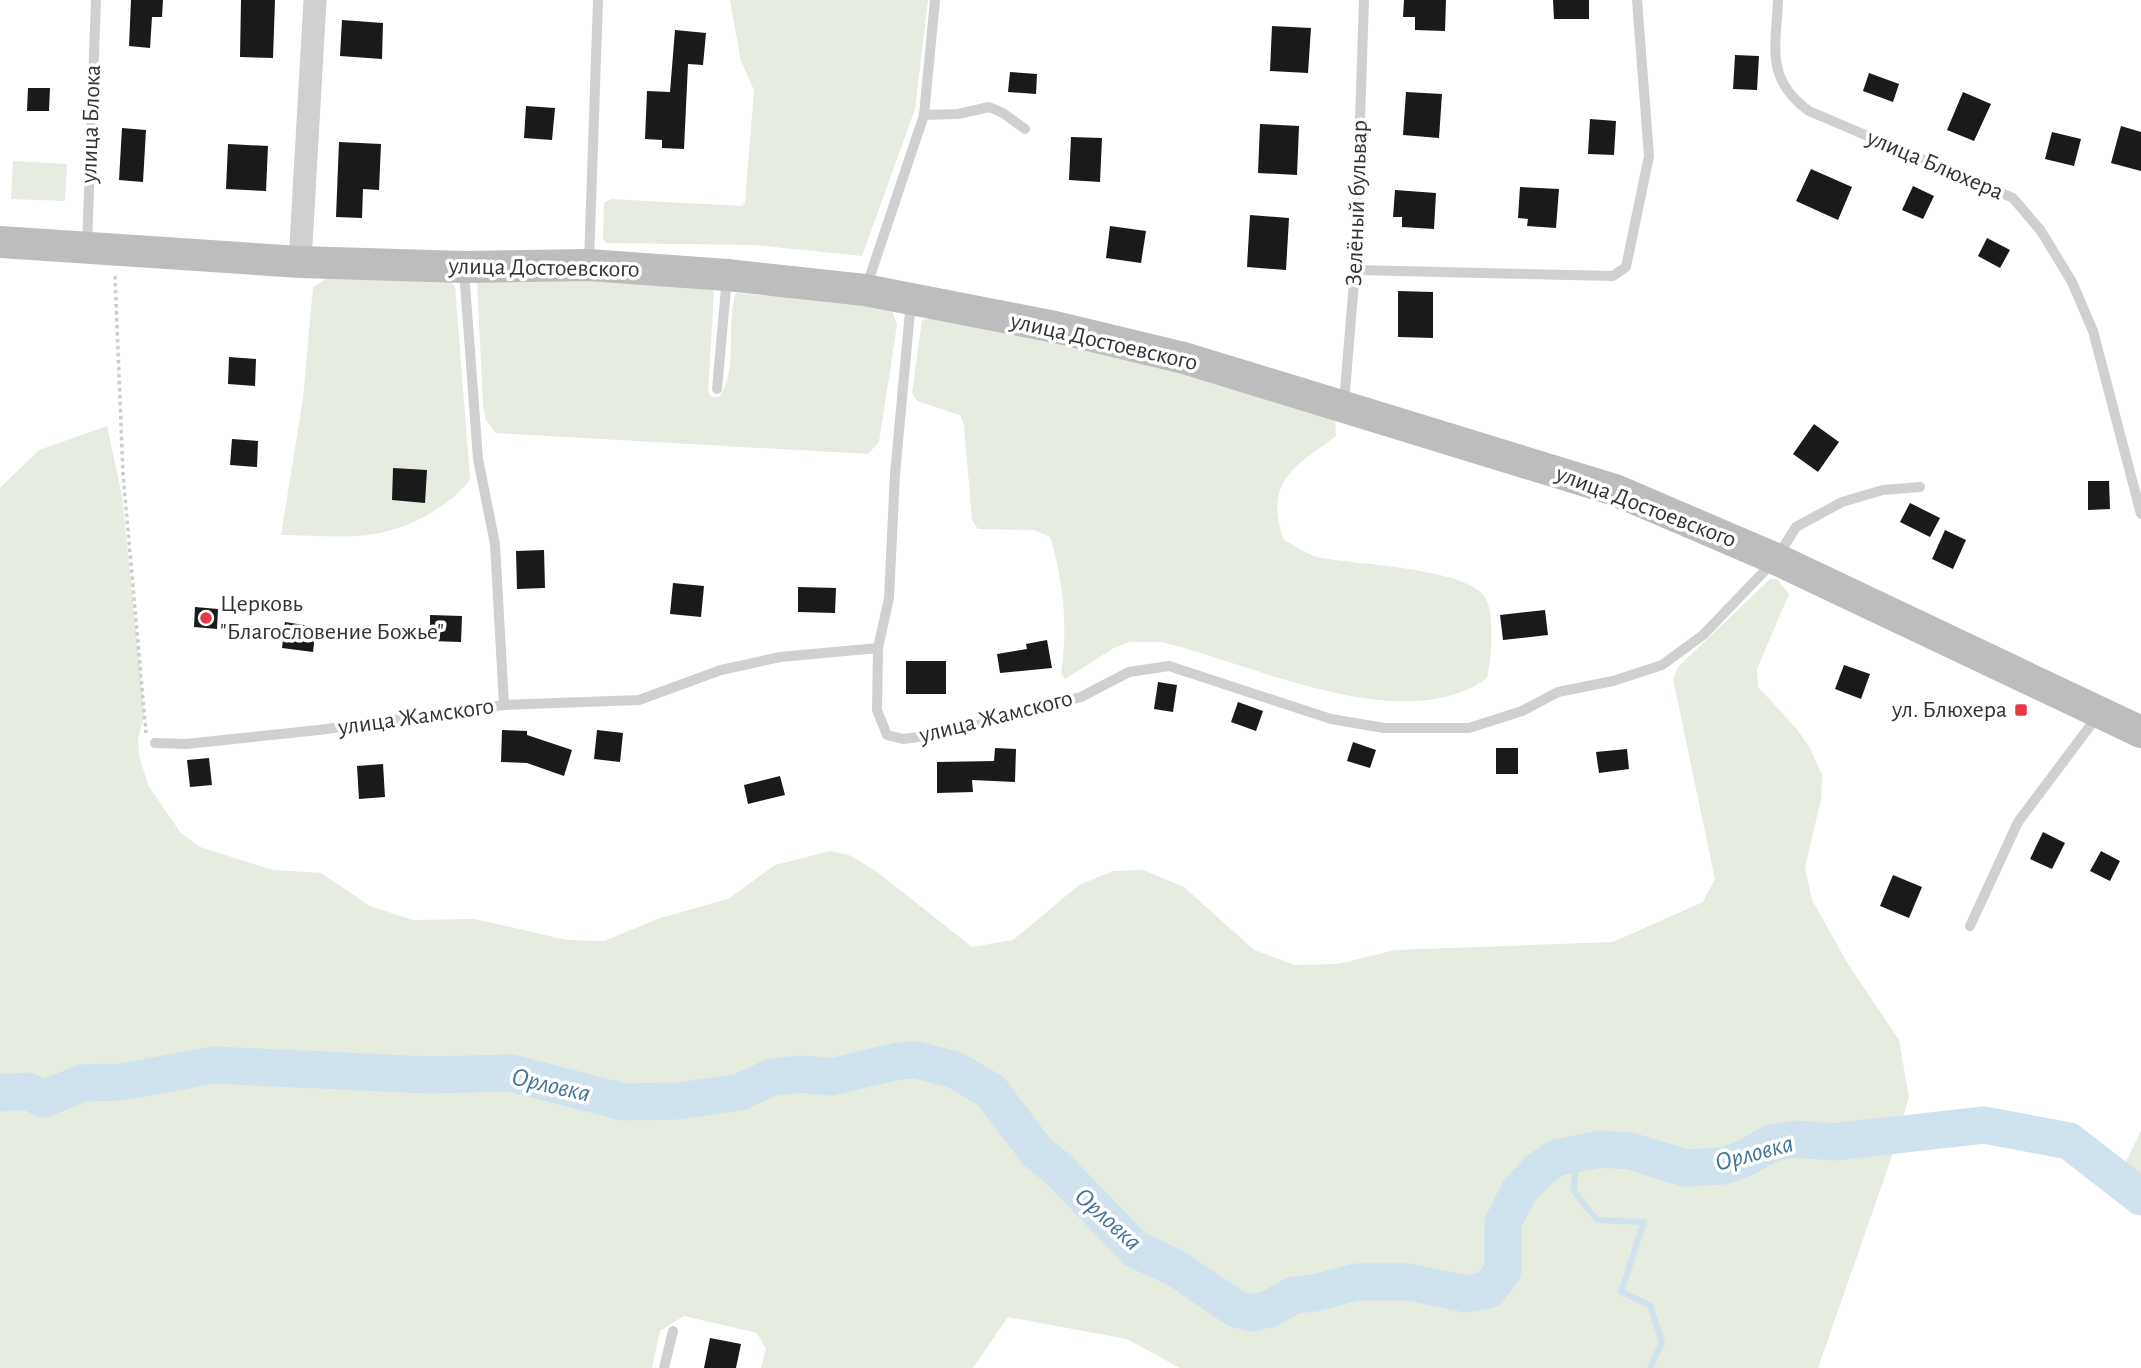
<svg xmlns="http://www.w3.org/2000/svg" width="2141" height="1368" font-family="'Alegreya Sans',sans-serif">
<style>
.green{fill:#e6ecdf}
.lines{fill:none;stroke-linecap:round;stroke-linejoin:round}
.stream{stroke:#cfe2ee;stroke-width:6}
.river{stroke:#cfe2ee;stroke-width:37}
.building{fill:#1a1a1a}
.path{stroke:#cdcdcd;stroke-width:3.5;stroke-dasharray:3.5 3.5;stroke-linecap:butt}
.lane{stroke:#d0d0d0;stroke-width:10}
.street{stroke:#d0d0d0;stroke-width:23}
.secondary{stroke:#bdbdbd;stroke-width:32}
.poi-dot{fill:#e63946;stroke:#fff;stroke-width:2.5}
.labels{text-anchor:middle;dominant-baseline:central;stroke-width:7;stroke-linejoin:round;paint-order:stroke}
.street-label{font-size:24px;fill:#333;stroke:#fff}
.poi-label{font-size:24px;fill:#333;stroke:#fff;text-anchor:start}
.water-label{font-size:26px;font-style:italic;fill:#3f7597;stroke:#fff}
</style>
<rect width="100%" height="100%" fill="#fff"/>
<g class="green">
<path d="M730,0H928L915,109L862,256L755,245L606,243L603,239L604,203L611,199L742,206L745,202L754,90L741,61Z"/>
<path d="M13,161L67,164L65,201L11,199Z"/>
<path d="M482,275L712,287L714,293L708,392L712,397H719C739,370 725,325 736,293L876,304L892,310L897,325L879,442L868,454L496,433L486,420L483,405L477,281Z"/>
<path d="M329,277H446L455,286L470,479C453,504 414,525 384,532C352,540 314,535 281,535L303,399L313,287Z"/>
<path d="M941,316L1202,377L1335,416L1336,436C1294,467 1263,482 1284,540C1294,545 1306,554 1317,557C1351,565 1470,567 1486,599C1495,617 1491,659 1487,678C1404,739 1251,663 1161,642H1130L1114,648L1065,679L1061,673C1068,626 1064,583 1050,537L1034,530L978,529L972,520L964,425L960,415L917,401L912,393L922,320Z"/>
<path d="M107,426L122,496L143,699L144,717L138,738L139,755L148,785L180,832L200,847L273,870L321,873L370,906L413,920L475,919L566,940L604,941L660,918L728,899L775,865L830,851L849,855L876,871L972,947L1013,940L1079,885L1113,871L1143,870L1184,887L1254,950L1295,965L1338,964L1395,950L1613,942L1703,902L1715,879L1673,679L1678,667L1770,579H1777L1789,594L1757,669L1758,687L1796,728L1810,748L1822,775L1821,799L1805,868L1812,900L1848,964L1899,1040L1909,1097L1891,1159L1818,1368H1180L1127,1339L1008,1317L973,1368H761L766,1349L757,1333L684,1316L660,1331L652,1368H0V488L39,450Z"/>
<path d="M2141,1131V1215L2121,1197L2122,1169Z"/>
</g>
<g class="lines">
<path class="stream" d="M1576,1153L1574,1191L1597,1220L1644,1222L1621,1292L1650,1305L1662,1342L1650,1368"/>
<path class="river" d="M0,1093L28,1091L43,1099L83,1083L121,1082L214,1065L429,1075L511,1073L623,1102L679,1101L740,1092L772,1077L801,1074L831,1077L898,1061L917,1060L955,1070L991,1091L1037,1152L1058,1169L1136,1250L1174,1267L1236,1309L1252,1313L1269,1309L1294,1295L1315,1293L1356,1282H1408L1466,1294L1488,1290L1503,1271V1223L1519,1191L1539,1170L1556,1158L1600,1149L1630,1151L1685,1168L1724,1166L1745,1158L1772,1143L1797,1139L1834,1142L1984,1125L2069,1141L2141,1197"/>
</g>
<g class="building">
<path d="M131,0H163L162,17H152L150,48L129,46Z"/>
<path d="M241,0H275L273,58L240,57Z"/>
<path d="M1404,0H1446L1445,31L1415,30V17H1403Z"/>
<path d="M1553,0H1589V19H1554Z"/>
<path d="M342,20L383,23L382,59L340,56Z"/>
<path d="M1272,26L1311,28L1308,73L1270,71Z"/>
<path d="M675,30L706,33L703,65L688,64L684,149L662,148V140L645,139L647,91L670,92Z"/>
<path d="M1735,55L1759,56L1757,90L1733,89Z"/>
<path d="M1010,72L1037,74L1036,94L1008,92Z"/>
<path d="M1869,73L1899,84L1893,102L1863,91Z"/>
<path d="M28,88H50L49,111H27Z"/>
<path d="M1406,92L1442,94L1439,138L1403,135Z"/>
<path d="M1963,92L1991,104L1974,141L1947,130Z"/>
<path d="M526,106L555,108L552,140L524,138Z"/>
<path d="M1590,119L1616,121L1614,155L1588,154Z"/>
<path d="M1260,124L1299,126L1297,175L1258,173Z"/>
<path d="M2121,126L2141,132V171L2111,163Z"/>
<path d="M122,128L146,130L143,182L119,180Z"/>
<path d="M2052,132L2081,139L2074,166L2045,159Z"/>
<path d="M1071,137L1102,138L1100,182L1069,180Z"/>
<path d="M339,142L381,144L379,190L363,189L362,218L336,217Z"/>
<path d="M228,144L268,146L266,191L226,189Z"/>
<path d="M1811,169L1852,187L1838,220L1796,201Z"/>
<path d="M1913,186L1934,196L1923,219L1902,210Z"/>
<path d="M1520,187L1559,189L1556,228L1527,226L1528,219L1518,218Z"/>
<path d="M1395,190L1436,193L1434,229L1402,227V217H1393Z"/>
<path d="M1250,215L1289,218L1286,270L1247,267Z"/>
<path d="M1110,226L1146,231L1141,263L1106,258Z"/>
<path d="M1987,238L2010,250L2000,268L1978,256Z"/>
<path d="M1398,291L1433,292V338L1398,337Z"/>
<path d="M229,357L256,359L255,386L228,384Z"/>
<path d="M1814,424L1839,442L1818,472L1793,454Z"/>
<path d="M232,439L258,441L257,467L230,465Z"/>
<path d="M393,468L427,470L425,503L392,500Z"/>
<path d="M2088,481H2109L2110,509L2088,510Z"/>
<path d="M1910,503L1940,518L1930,537L1900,522Z"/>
<path d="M1945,530L1966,540L1953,569L1932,559Z"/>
<path d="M544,550L545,588L517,589L516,551Z"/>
<path d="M673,583L704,586L701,617L670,614Z"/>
<path d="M798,587L836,588L835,613L798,612Z"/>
<path d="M195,607L218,609L217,629L194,627Z"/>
<path d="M1545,610L1548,635L1503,640L1500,615Z"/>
<path d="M430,615L462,616L461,642L430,641Z"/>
<path d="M285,622L316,627L313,652L282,648Z"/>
<path d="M1047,640L1052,668L1000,673L997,654L1027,649L1026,644Z"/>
<rect x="906" y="661" width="40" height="33"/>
<path d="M1844,665L1870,674L1861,699L1835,689Z"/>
<path d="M1158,682L1177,685L1173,712L1154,709Z"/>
<path d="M1238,702L1263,711L1256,731L1231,722Z"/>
<path d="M502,730L527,731V735L572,750L564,776L527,763L501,762Z"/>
<path d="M597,730L623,733L620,762L594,759Z"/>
<path d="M1353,742L1376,750L1370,768L1347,761Z"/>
<path d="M995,748L1016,749L1015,782L972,780L973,792L937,793V762L994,761Z"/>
<rect x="1496" y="748" width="22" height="26"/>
<path d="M1627,749L1629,769L1599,773L1596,752Z"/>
<path d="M209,758L212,785L190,787L187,760Z"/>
<path d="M383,764L385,797L359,799L357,766Z"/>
<path d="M780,776L785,795L748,804L744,785Z"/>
<path d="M2043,832L2065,843L2052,869L2030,859Z"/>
<path d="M2101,851L2120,861L2110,881L2090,871Z"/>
<path d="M1893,875L1922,887L1909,918L1880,906Z"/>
<path d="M710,1338L741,1344L736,1368H704Z"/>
</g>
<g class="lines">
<path class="path" d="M115,276L123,474L146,733"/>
<g class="lane">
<path d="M1778,0C1776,48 1765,79 1809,111L2013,198L2041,231L2072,282L2093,331L2141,514"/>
<path d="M924,115L958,114L989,107L1003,113L1025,129"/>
<path d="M87,245L96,0"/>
<path d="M589,262L598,0"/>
<path d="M464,270L478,459L495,544L504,705"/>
<path d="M1355,270L1613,276L1626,267L1649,156L1637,0"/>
<path d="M866,288L924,115L935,0"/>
<path d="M717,389L727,277"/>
<path d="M1344,403L1355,270L1364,0"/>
<path d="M878,648L889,598L895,474L911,301"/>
<path d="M155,743L186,744L319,730L504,705L639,700L721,670L780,657L878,648L877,710L887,735L903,739L949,733L1081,697L1129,672L1169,666L1331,719L1384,728H1469L1522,711L1558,692L1613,681L1662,665L1703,635L1776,559L1796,527L1842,502L1883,490L1920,487"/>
<path d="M1970,926L2018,822L2099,714"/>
<path d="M664,1368L673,1331"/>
</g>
<path class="street" d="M300,262L315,0"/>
<path class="secondary" d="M0,242L300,262L464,267L589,265L727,275L865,290L1055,327L1184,358L1615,490L1776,559L2141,732"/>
</g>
<g class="poi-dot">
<circle cx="206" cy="618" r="7"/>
<rect x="2014" y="703" width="14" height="14" rx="3.5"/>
</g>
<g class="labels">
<g class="street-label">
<text transform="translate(91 124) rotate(-88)">улица Блока</text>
<text transform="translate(1935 165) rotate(23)">улица Блюхера</text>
<text transform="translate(1357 203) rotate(-88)">Зелёный бульвар</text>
<text transform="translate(544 268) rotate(1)">улица Достоевского</text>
<text transform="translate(1104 342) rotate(13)">улица Достоевского</text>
<text transform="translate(1646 507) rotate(21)">улица Достоевского</text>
<text transform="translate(416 717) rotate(-8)">улица Жамского</text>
<text transform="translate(996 717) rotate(-14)">улица Жамского</text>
</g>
<g class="poi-label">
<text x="220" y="604">Церковь<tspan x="220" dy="28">"Благословение Божье"</tspan></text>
<text x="2007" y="710" text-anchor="end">ул. Блюхера</text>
</g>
<g class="water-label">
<text transform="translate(551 1085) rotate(13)">Орловка</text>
<text transform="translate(1754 1153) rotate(-15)">Орловка</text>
<text transform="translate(1108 1219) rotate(42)">Орловка</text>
</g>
</g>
</svg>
